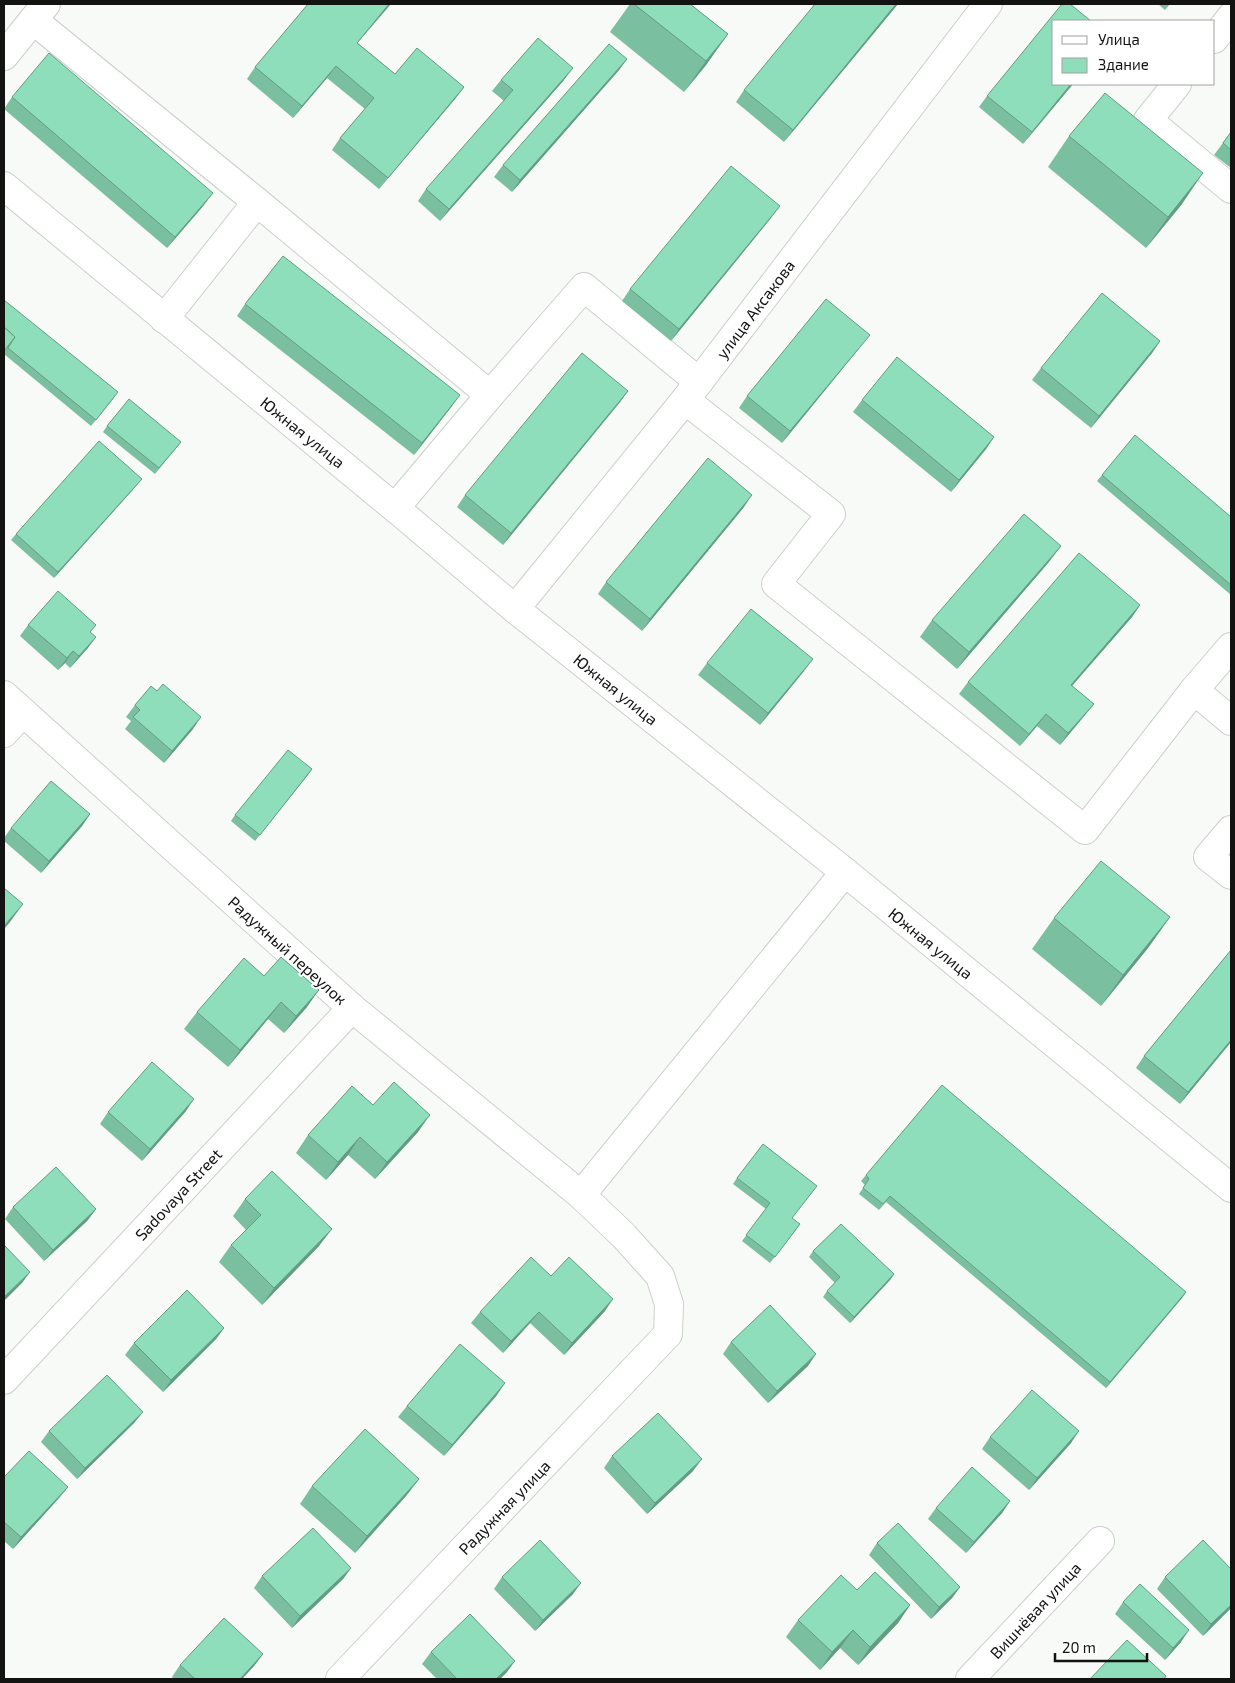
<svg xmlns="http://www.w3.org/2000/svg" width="1235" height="1683" font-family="'Exo 2',sans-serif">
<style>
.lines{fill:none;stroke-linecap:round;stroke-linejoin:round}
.minor-casing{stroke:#cdcfcc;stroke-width:30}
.minor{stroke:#fff;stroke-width:28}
.wall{fill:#7bbfa1}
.shaded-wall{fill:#649b83}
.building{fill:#8fdebb;stroke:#649b83}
.labels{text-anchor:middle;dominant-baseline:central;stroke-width:4;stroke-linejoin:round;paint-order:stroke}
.street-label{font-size:16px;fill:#131312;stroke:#fff}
</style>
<rect width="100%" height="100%" fill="#f8faf7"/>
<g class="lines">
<g class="minor-casing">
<g id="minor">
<path d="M33,20L257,202L490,395"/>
<path d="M1214,39L1231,17"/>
<path d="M4,56L46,4"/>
<path d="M1177,84L1148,120L1231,189"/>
<path d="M4,186L395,508L515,609L845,872L1231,1188"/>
<path d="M164,319L257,202"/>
<path d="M685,400L831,514L776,584L1085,830L1194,690"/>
<path d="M395,508L490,395L584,287L699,382"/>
<path d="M515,609L685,400L988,4"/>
<path d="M1231,647L1194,690L1231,721"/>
<path d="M4,695L352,1008L581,1195L624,1236L660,1276L669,1304L668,1334L340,1679"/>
<path d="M4,733L23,712"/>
<path d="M1231,830L1208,857L1231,875"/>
<path d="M581,1195L845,872"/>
<path d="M4,1380L352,1008"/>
<path d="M970,1679L1100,1541"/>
</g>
</g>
<use href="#minor" class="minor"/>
</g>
<g class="wall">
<path d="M630,4H690L728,34L706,65L684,92L610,32Z"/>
<path d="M898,4L784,142L736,102L744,90Z"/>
<path d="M1158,4H1170L1165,10Z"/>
<path d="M358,43L395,74L464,87L455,99L379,189L332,150L340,138L365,109L327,78L293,118L247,79L255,67Z"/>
<path d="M627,59L619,70L512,192L494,177L503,165Z"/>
<path d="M501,80H564L440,221L418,201L426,189L504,101L492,91Z"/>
<path d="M1054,84H1073L1023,144L979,107L987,96Z"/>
<path d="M12,97L204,205L167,248L4,109Z"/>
<path d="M1231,132V168L1214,155Z"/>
<path d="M1069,136L1182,204L1146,248L1048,167Z"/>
<path d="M771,218L671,341L622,301L630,289Z"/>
<path d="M4,300L114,398L91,426L4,354Z"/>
<path d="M245,304L452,406L414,455L237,316Z"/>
<path d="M1160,341L1152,353L1091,428L1032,380L1041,368Z"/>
<path d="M861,346L782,443L739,408L747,396Z"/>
<path d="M628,391L620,402L503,545L457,507L465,495Z"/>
<path d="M862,400L994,437L986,449L951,492L853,412Z"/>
<path d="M107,426L181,442L155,474L103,432Z"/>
<path d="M1102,475L1231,517V595L1097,481Z"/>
<path d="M137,485L54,578L11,540L16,534Z"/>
<path d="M744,507L642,631L598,594L606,582Z"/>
<path d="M1061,546L1048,563L957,669L920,637L932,620Z"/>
<path d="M1140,605L1132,617L1072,686L1094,704L1085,715L1060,745L1037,726L1020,746L959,694L968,682Z"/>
<path d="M28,625L96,637L87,649L70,668L65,663L58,670L20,636Z"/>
<path d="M707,663L804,671L760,725L698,675Z"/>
<path d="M135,705L193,729L164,763L125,729L131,721L126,717Z"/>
<path d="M312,769L255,841L231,821L235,815Z"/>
<path d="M90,814L82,826L41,873L4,841V838L11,828Z"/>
<path d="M1170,917L1148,948L1101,1006L1032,949L1054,918Z"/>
<path d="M1231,950V1042L1180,1104L1136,1068L1144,1056Z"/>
<path d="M264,976L307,1007L284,1033L268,1019L228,1067L184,1029L197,1012Z"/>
<path d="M186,1111L142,1161L100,1124L108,1112Z"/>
<path d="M418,1132L375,1179L348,1155L326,1180L296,1153L308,1135Z"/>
<path d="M866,1175L1186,1292L1182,1298L1106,1388L886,1202L879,1210L859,1194L865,1185L861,1181Z"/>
<path d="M737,1178L792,1219L796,1230L770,1263L742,1241L766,1209L733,1184Z"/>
<path d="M245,1199L319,1246L262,1305L219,1262L231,1245L246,1230L233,1216Z"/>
<path d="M13,1207L96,1209L87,1221L44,1261L5,1219Z"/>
<path d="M813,1251L894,1274L890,1280L850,1323L823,1297L827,1291L835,1283L809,1257Z"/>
<path d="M551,1276L605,1311L564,1355L530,1323L503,1353L471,1323L480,1312Z"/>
<path d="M224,1328L216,1339L163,1392L125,1355L134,1343Z"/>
<path d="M731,1342L808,1366L768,1403L723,1354Z"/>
<path d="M497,1395L444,1456L398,1417L407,1406Z"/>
<path d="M143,1412L134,1423L77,1479L41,1442L49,1431Z"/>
<path d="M990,1437L1071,1443L1029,1490L982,1449Z"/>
<path d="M612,1456L693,1471L647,1514L604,1468Z"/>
<path d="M4,1477L68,1487L59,1498L13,1549L4,1541Z"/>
<path d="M419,1479L406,1496L355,1553L300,1504L312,1486Z"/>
<path d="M1010,1501L1002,1513L966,1553L928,1519L936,1508Z"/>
<path d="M877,1543L960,1587L952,1598L931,1619L869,1555Z"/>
<path d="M351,1568L343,1579L292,1628L254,1588L262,1576Z"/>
<path d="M1231,1569V1608L1203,1636L1157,1589L1165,1577Z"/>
<path d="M502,1577L573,1594L535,1631L494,1589Z"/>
<path d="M857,1590L910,1605L898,1623L858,1665L840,1648L820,1670L786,1637L798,1620Z"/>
<path d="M1123,1602L1181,1642L1165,1660L1115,1614Z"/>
<path d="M431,1652L507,1672L500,1679H437L422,1664Z"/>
<path d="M263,1654L254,1666L242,1679H174L172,1677L180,1665Z"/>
</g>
<g class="shaded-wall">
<path d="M389,4H391L348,54L357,43Z"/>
<path d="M896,4H898L784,142L793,130Z"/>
<path d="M728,34L706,65L684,92L706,61Z"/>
<path d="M627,59L619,70L512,192L520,180Z"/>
<path d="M336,66L327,78L293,118L302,106Z"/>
<path d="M573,68L564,80L440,221L449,209Z"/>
<path d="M1071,84H1073L1023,144L1032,132Z"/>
<path d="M464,87L455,99L379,189L388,178Z"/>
<path d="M1203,173L1182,204L1146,248L1168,217Z"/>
<path d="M213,193L204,205L167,248L175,237Z"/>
<path d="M780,206L771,218L671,341L679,329Z"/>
<path d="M870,335L861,346L782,443L790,431Z"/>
<path d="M1160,341L1152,353L1091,428L1099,416Z"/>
<path d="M628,391L620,402L503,545L511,533Z"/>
<path d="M460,395L452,406L414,455L422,443Z"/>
<path d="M994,437L986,449L951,492L959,480Z"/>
<path d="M142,479L137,485L54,578L58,572Z"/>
<path d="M752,495L744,507L642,631L650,619Z"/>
<path d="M1061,546L1048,563L957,669L969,652Z"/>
<path d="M1140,605L1132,617L1063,696L1071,685Z"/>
<path d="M96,637L87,649L70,668L79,656Z"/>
<path d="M73,651L65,663L58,670L67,658Z"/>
<path d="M813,659L804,671L760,725L768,713Z"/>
<path d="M1094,704L1085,715L1060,745L1068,733Z"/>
<path d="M1046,714L1037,726L1020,746L1029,734Z"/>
<path d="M201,717L193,729L164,763L172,751Z"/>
<path d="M312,769L308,775L255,841L260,835Z"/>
<path d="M90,814L82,826L41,873L49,861Z"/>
<path d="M23,904L10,922L4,929V926Z"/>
<path d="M1170,917L1148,948L1101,1006L1123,975Z"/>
<path d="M319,990L307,1007L284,1033L296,1016Z"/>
<path d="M281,1002L268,1019L228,1067L240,1050Z"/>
<path d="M1231,1040V1042L1180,1104L1188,1092Z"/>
<path d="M194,1099L186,1111L142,1161L150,1149Z"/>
<path d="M430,1115L418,1132L375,1179L387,1162Z"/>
<path d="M360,1137L348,1155L326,1180L338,1162Z"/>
<path d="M96,1209L87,1221L44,1261L53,1250Z"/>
<path d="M332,1229L319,1246L262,1305L274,1288Z"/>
<path d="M30,1272L22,1283L4,1301V1297Z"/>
<path d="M894,1274L890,1280L850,1323L854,1317Z"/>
<path d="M1186,1292L1182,1298L1106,1388L1110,1382Z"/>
<path d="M613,1299L605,1311L564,1355L572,1343Z"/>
<path d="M539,1312L530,1323L503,1353L511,1341Z"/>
<path d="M224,1328L216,1339L163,1392L171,1380Z"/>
<path d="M816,1354L808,1366L768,1403L777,1391Z"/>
<path d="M505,1383L497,1395L444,1456L452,1445Z"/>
<path d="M143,1412L134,1423L77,1479L85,1468Z"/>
<path d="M1079,1431L1071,1443L1029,1490L1037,1478Z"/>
<path d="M702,1459L693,1471L647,1514L655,1503Z"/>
<path d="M419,1479L406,1496L355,1553L367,1536Z"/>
<path d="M68,1487L59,1498L13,1549L21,1537Z"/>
<path d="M1010,1501L1002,1513L966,1553L974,1542Z"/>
<path d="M351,1568L343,1579L292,1628L300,1616Z"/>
<path d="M581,1583L573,1594L535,1631L543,1620Z"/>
<path d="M960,1587L952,1598L931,1619L939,1607Z"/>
<path d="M910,1605L898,1623L858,1665L870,1647Z"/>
<path d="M1231,1605V1608L1203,1636L1211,1624Z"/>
<path d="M853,1630L840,1648L820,1670L832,1652Z"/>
<path d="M1189,1630L1181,1642L1165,1660L1173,1648Z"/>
<path d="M263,1654L254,1666L242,1679H240Z"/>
<path d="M515,1661L507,1672L500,1679H496Z"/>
</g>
<g class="building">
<path d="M308,4H389L357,43L395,74L417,48L464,87L388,178L340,138L374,98L336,66L302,106L255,67Z"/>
<path d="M634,4H690L728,34L706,61Z"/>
<path d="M815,4H896L793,130L744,90Z"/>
<path d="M1062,4H1070L1091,21H1054V84H1071L1032,132L987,96Z"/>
<path d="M538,38L573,68L449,209L426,189L513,90L501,80Z"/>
<path d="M609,44L627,59L520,180L503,165Z"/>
<path d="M49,53L213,193L175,237L12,97Z"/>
<path d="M1105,93L1203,173L1168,217L1069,136Z"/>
<path d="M1231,132V150L1223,143Z"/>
<path d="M731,166L780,206L679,329L630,289Z"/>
<path d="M283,256L460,395L422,443L245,304Z"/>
<path d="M1102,293L1160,341L1099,416L1041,368Z"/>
<path d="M826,299L870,335L790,431L747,396Z"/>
<path d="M4,300L118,392L96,420L8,348L15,337L4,327Z"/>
<path d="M4,327L15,337L4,351Z"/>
<path d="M582,353L628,391L511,533L465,495Z"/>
<path d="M897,357L994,437L959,480L862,400Z"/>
<path d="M129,399L181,442L159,468L107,426Z"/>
<path d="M1135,435L1231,517V585L1102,475Z"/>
<path d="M99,441L142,479L58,572L16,534Z"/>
<path d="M708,458L752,495L650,619L606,582Z"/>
<path d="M1024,514L1061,546L969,652L932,620Z"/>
<path d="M1079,553L1140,605L1071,685L1094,704L1068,733L1046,714L1029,734L968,682Z"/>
<path d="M58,591L96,625L90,632L96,637L79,656L73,651L67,658L28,625Z"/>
<path d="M751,609L813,659L768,713L707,663Z"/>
<path d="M163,684L201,717L172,751L133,717L140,710L135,705L151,686L157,691Z"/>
<path d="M288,750L312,769L260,835L235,815Z"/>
<path d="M51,781L90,814L49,861L11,828Z"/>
<path d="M1101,861L1170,917L1123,975L1054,918Z"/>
<path d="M4,888L23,904L4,926Z"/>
<path d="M1231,950V1040L1188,1092L1144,1056Z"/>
<path d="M281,957L319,990L296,1016L281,1002L240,1050L197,1012L244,958L264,976Z"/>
<path d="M152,1062L194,1099L150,1149L108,1112Z"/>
<path d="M394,1082L430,1115L387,1162L360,1137L338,1162L308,1135L352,1086L373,1105Z"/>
<path d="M942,1085L1186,1292L1110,1382L890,1196L883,1204L863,1188L869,1179L866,1175Z"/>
<path d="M763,1144L817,1186L792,1218L800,1224L775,1257L746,1235L770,1203L737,1178Z"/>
<path d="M56,1167L96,1209L53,1250L13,1207Z"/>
<path d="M272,1171L332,1229L274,1288L231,1245L261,1215L245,1199Z"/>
<path d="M841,1224L894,1274L854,1317L827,1291L840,1277L813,1251Z"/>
<path d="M4,1245L30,1272L4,1297Z"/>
<path d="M531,1257L551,1276L569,1257L613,1299L572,1343L539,1312L511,1341L480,1312Z"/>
<path d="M187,1290L224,1328L171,1380L134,1343Z"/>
<path d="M770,1305L816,1354L777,1391L731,1342Z"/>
<path d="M460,1344L505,1383L452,1445L407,1406Z"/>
<path d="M107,1375L143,1412L85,1468L49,1431Z"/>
<path d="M1032,1390L1079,1431L1037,1478L990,1437Z"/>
<path d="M658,1413L702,1459L655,1503L612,1456Z"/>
<path d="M365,1429L419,1479L367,1536L312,1486Z"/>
<path d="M29,1451L68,1487L21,1537L4,1522V1477Z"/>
<path d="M972,1467L1010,1501L974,1542L936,1508Z"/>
<path d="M898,1523L960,1587L939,1607L877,1543Z"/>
<path d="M313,1528L351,1568L300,1616L262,1576Z"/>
<path d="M540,1540L581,1583L543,1620L502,1577Z"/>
<path d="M1203,1540L1231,1569V1605L1211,1624L1165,1577Z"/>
<path d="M875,1572L910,1605L870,1647L853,1630L832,1652L798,1620L841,1575L857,1590Z"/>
<path d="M1140,1584L1189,1630L1173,1648L1123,1602Z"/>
<path d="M470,1614L515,1661L496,1679H457L431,1652Z"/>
<path d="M224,1618L263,1654L240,1679H195L180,1665Z"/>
<path d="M1127,1640L1166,1676L1164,1679H1090Z"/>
</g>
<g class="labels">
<g class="street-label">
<text transform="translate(755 309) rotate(-53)">улица Аксакова</text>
<text transform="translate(303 432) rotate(39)">Южная улица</text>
<text transform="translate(616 689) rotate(39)">Южная улица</text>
<text transform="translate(931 943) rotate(39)">Южная улица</text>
<text transform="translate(288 950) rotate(42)">Радужный переулок</text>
<text transform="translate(178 1194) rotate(-47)">Sadovaya Street</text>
<text transform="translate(504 1507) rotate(-46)">Радужная улица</text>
<text transform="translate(1035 1610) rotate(-47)">Вишнёвая улица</text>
</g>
</g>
<rect width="1235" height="1683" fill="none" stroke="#131312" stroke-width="10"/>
<rect x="1052" y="20" width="162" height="65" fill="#ffffff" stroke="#a1a1a0"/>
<rect x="1062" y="36" width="25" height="8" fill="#ffffff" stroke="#a1a1a0"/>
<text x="1098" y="45" font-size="15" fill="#131312">Улица</text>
<rect x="1062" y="58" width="25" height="15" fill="#8fdebb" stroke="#a1a1a0"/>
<text x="1098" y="70" font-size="15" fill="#131312">Здание</text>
<path d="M1055 1653v8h92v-8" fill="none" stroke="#131312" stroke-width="2.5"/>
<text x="1062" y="1653" font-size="15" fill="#131312" stroke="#ffffff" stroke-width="4" paint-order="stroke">20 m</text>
</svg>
